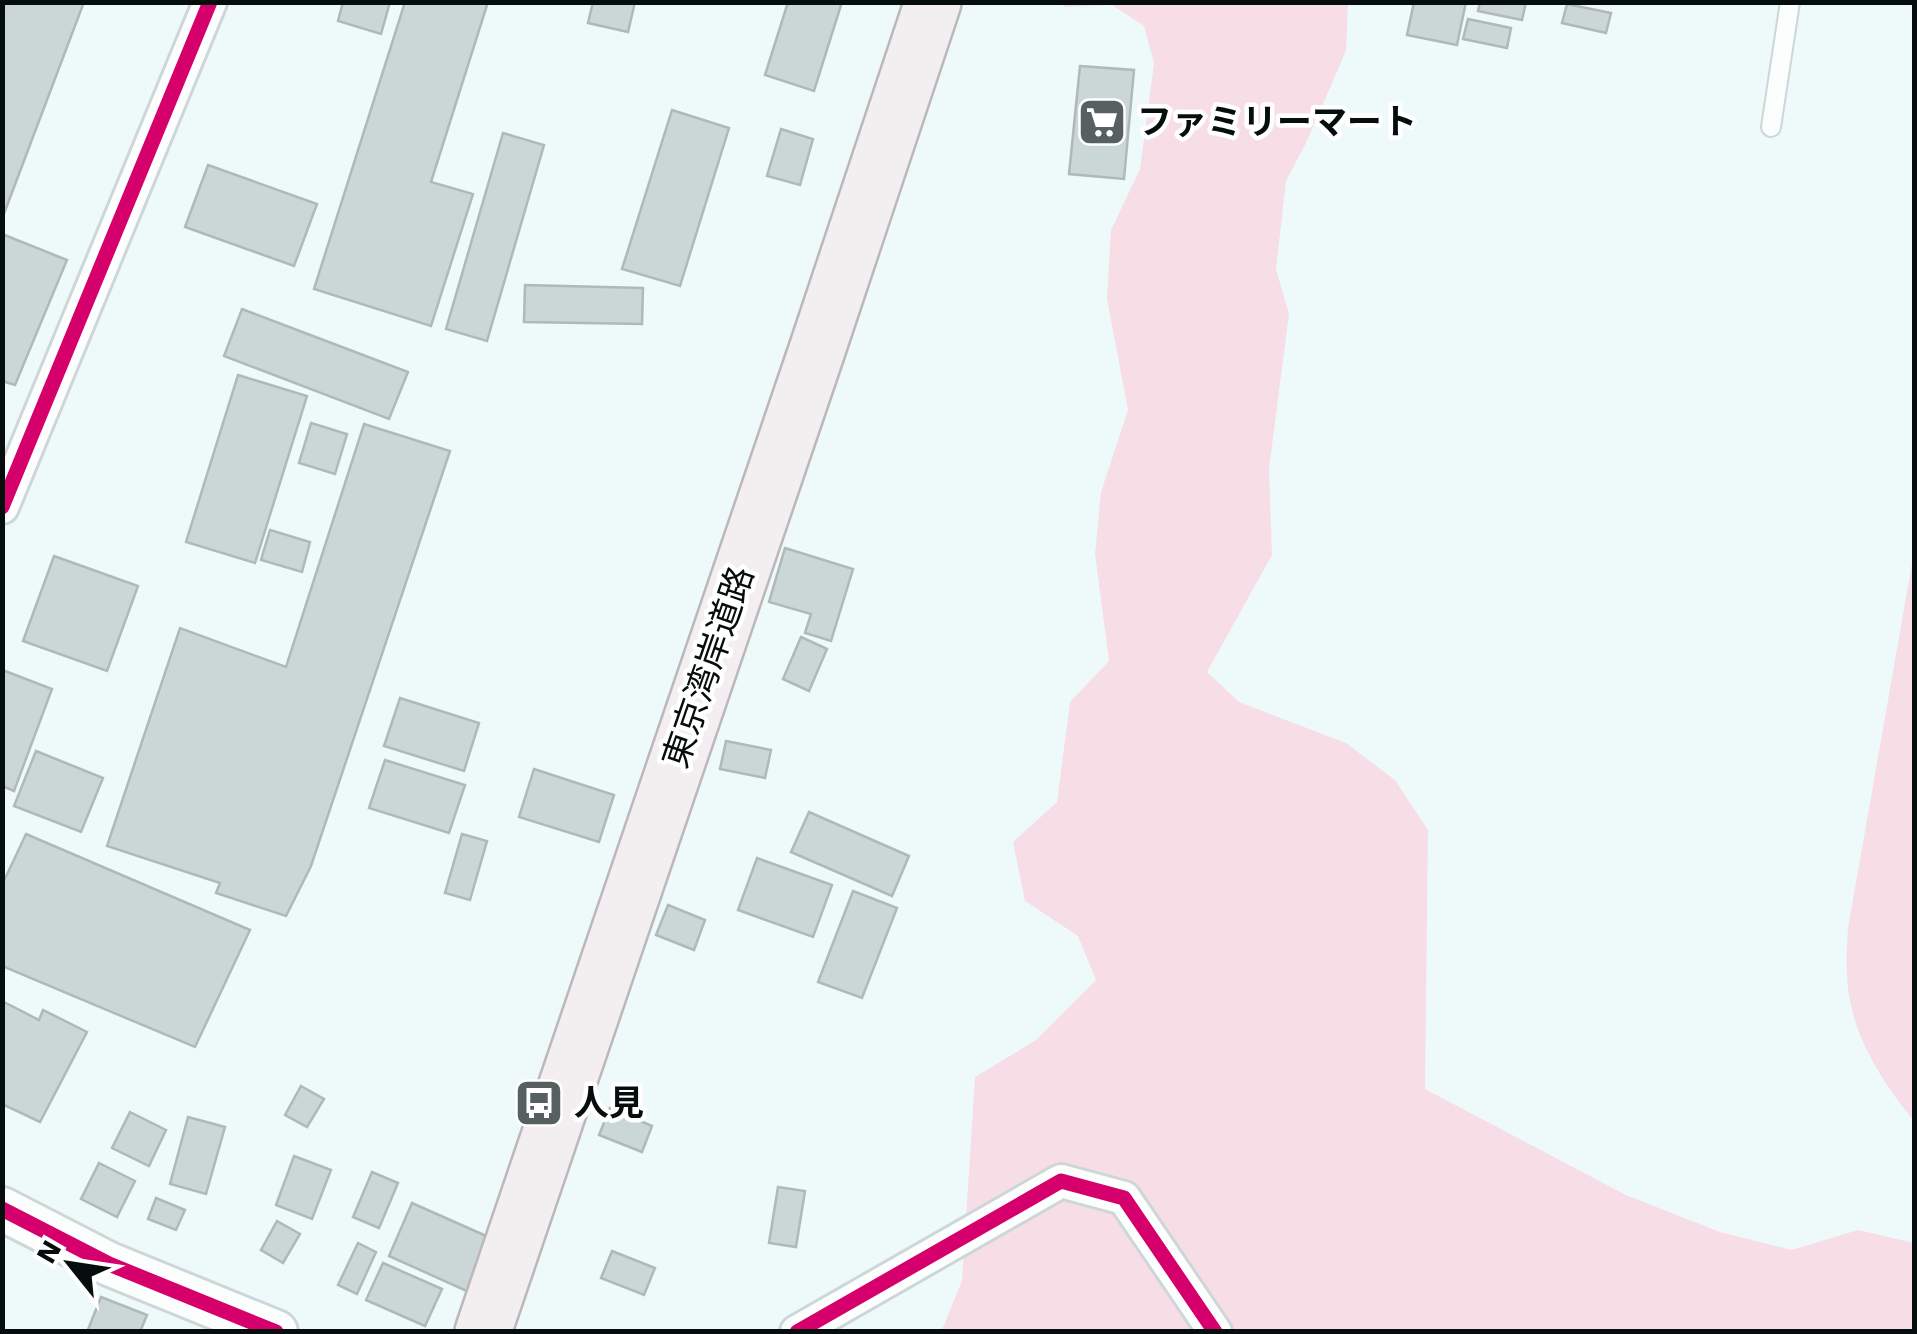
<svg xmlns="http://www.w3.org/2000/svg" width="1917" height="1334" font-family="'Work Sans','Noto Sans JP',sans-serif">
<style>
.green{fill:#f7dee6}
.building{fill:#cbd6d6;stroke:#afb9b9;stroke-width:2.5}
.lines{fill:none;stroke-linecap:round;stroke-linejoin:round}
.service-casing{stroke:#cdd7d7;stroke-width:22}
.minor-casing{stroke:#cdd7d7;stroke-width:38}
.tertiary-casing{stroke:#cdd7d7;stroke-width:48}
.trunk-casing{stroke:#bbb7ba;stroke-width:60}
.service{stroke:#fcfefe;stroke-width:18}
.minor{stroke:#fcfefe;stroke-width:32}
.tertiary{stroke:#fcfefe;stroke-width:42}
.trunk{stroke:#f3eef0;stroke-width:55}
.cycleway-casing{stroke:#fff;stroke-width:21}
.cycleway{stroke:#d6006c;stroke-width:15}
.labels{text-anchor:middle;dominant-baseline:central;stroke-width:9;stroke-linejoin:round;paint-order:stroke}
.poi-label{font-size:35px;font-weight:bold;fill:#050d0d;stroke:#fff;text-anchor:start}
.street-label{font-size:35px;fill:#050d0d;stroke:#fff}
</style>
<rect width="100%" height="100%" fill="#eefafa"/>
<g class="green">
<path d="M1060,3H1348L1346,51L1306,143L1286,181L1276,269L1289,314L1269,469L1272,555L1207,672L1239,702L1346,743L1395,780L1428,830L1425,1089L1626,1195L1720,1232L1792,1250L1858,1230L1914,1243V1331L941,1332L962,1281L975,1077L1036,1040L1096,980L1078,936L1025,901L1013,842L1057,802L1070,702L1109,661L1095,554L1101,492L1128,410L1107,299L1111,230L1140,169L1154,63L1144,26L1112,5L1065,7Z"/>
<path d="M1914,552V1121C1887,1088 1860,1048 1851,1005C1845,980 1846,954 1848,928Z"/>
</g>
<g class="building">
<path d="M2,2H84L2,219Z"/>
<path d="M343,2H390L381,34L338,21Z"/>
<path d="M405,2H488L431,182L473,194L431,326L314,289Z"/>
<path d="M593,2H635L628,32L588,23Z"/>
<path d="M788,2H842L814,91L765,75Z"/>
<path d="M1414,2H1466L1457,45L1407,35Z"/>
<path d="M1480,2H1526L1522,20L1478,11Z"/>
<path d="M1567,4L1611,13L1606,33L1562,23Z"/>
<path d="M1468,19L1511,28L1507,48L1463,39Z"/>
<path d="M1080,66L1134,70L1124,179L1069,174Z"/>
<path d="M672,110L729,128L680,286L622,269Z"/>
<path d="M781,129L813,139L800,185L767,176Z"/>
<path d="M503,133L544,145L487,341L446,329Z"/>
<path d="M208,165L317,204L294,266L185,227Z"/>
<path d="M2,234L67,260L15,385L2,381Z"/>
<path d="M525,285L643,288L642,324L524,322Z"/>
<path d="M242,309L408,372L389,419L224,356Z"/>
<path d="M238,375L307,396L255,563L186,542Z"/>
<path d="M311,423L347,434L335,474L299,463Z"/>
<path d="M364,424L450,451L311,866L286,916L216,893L220,883L107,846L180,628L286,667Z"/>
<path d="M270,530L310,542L302,572L261,560Z"/>
<path d="M785,548L853,569L831,641L805,633L811,614L769,602Z"/>
<path d="M54,556L138,586L107,671L23,641Z"/>
<path d="M801,637L827,649L809,691L783,679Z"/>
<path d="M5,671L52,689L14,791L2,786V677Z"/>
<path d="M400,698L479,723L464,771L384,746Z"/>
<path d="M726,741L771,750L765,778L720,769Z"/>
<path d="M36,751L103,778L81,832L14,806Z"/>
<path d="M385,760L465,785L449,833L369,808Z"/>
<path d="M534,769L614,795L599,842L519,817Z"/>
<path d="M809,812L909,856L892,896L791,852Z"/>
<path d="M26,834L250,930L195,1047L2,966V885Z"/>
<path d="M462,834L487,841L470,900L445,893Z"/>
<path d="M757,858L832,885L813,937L738,910Z"/>
<path d="M853,891L897,908L862,998L818,982Z"/>
<path d="M668,905L705,920L694,950L656,935Z"/>
<path d="M2,1001L39,1020L43,1010L87,1032L40,1122L2,1104Z"/>
<path d="M301,1086L324,1099L307,1127L285,1115Z"/>
<path d="M610,1108L652,1126L642,1152L599,1135Z"/>
<path d="M130,1112L166,1130L149,1166L112,1148Z"/>
<path d="M188,1117L225,1127L206,1194L170,1184Z"/>
<path d="M294,1156L331,1170L312,1219L276,1205Z"/>
<path d="M99,1163L135,1181L117,1217L81,1199Z"/>
<path d="M372,1172L398,1183L379,1228L353,1217Z"/>
<path d="M778,1187L805,1191L796,1247L769,1243Z"/>
<path d="M156,1198L185,1210L176,1230L148,1219Z"/>
<path d="M412,1203L493,1239L469,1292L389,1256Z"/>
<path d="M277,1221L300,1234L283,1263L261,1250Z"/>
<path d="M358,1243L376,1252L357,1294L338,1285Z"/>
<path d="M612,1251L655,1268L644,1295L601,1278Z"/>
<path d="M383,1263L442,1289L425,1326L366,1300Z"/>
<path d="M101,1297L147,1315L140,1332H87Z"/>
</g>
<g class="lines">
<g class="service-casing">
<path id="service" d="M1771,127L1790,2"/>
</g>
<g class="minor-casing">
<g id="minor">
<path d="M2,507L210,2"/>
<path d="M797,1332L1061,1181L1124,1198L1215,1332"/>
</g>
</g>
<g class="tertiary-casing">
<path id="tertiary" d="M2,1209L109,1264L276,1332"/>
</g>
<g class="trunk-casing">
<path id="trunk" d="M483,1332L817,350L933,2"/>
</g>
<use href="#service" class="service"/>
<use href="#minor" class="minor"/>
<use href="#tertiary" class="tertiary"/>
<use href="#trunk" class="trunk"/>
<g class="cycleway-casing">
<g id="cycleway">
<path d="M2,507L210,2"/>
<path d="M2,1209L109,1264L276,1332"/>
<path d="M797,1332L1061,1181L1124,1198L1215,1332"/>
</g>
</g>
<use href="#cycleway" class="cycleway"/>
</g>
<defs>
<g id="supermarket-square" transform="scale(2.5)"><rect x="-9" y="-9" width="18" height="18" rx="4" fill="#576060" stroke="#fff"/><path d="M-6-5.5h2.5l.6 2H6L4.5 2H-2.5L-4.4-4H-6ZM-1.5 3.2a1.3 1.3 0 1 0 .1 0ZM3 3.2a1.3 1.3 0 1 0 .1 0Z" fill="#fff"/></g>
<g id="bus-square" transform="scale(2.5)"><rect x="-9" y="-9" width="18" height="18" rx="4" fill="#576060" stroke="#fff"/><path d="M-5-6H5V4H4V6H2V4H-2V6H-4V4H-5ZM-3.5-4V0h7V-4ZM-3.5 1.2v1.5H-2V1.2ZM2 1.2v1.5H3.5V1.2Z" fill="#fff"/></g>
</defs>
<g fill-rule="evenodd">
<use href="#supermarket-square" x="1102" y="122"/>
<use href="#bus-square" x="539" y="1103"/>
</g>
<g class="labels">
<g class="poi-label">
<text x="1137" y="122">ファミリーマート</text>
<text x="574" y="1103">人見</text>
</g>
<g class="street-label">
<text transform="translate(708 667) rotate(-71)">東京湾岸道路</text>
</g>
</g>
<rect width="1917" height="1334" fill="none" stroke="#050d0d" stroke-width="10"/>
<g transform="translate(70 1264) rotate(300)" stroke="#ffffff" stroke-width="8" paint-order="stroke">
<path d="M0-8L18 38L0 25L-18 38Z" fill="#050d0d"/>
<text y="-15" font-size="28" font-weight="bold" text-anchor="middle" fill="#050d0d">N</text>
</g>
</svg>
